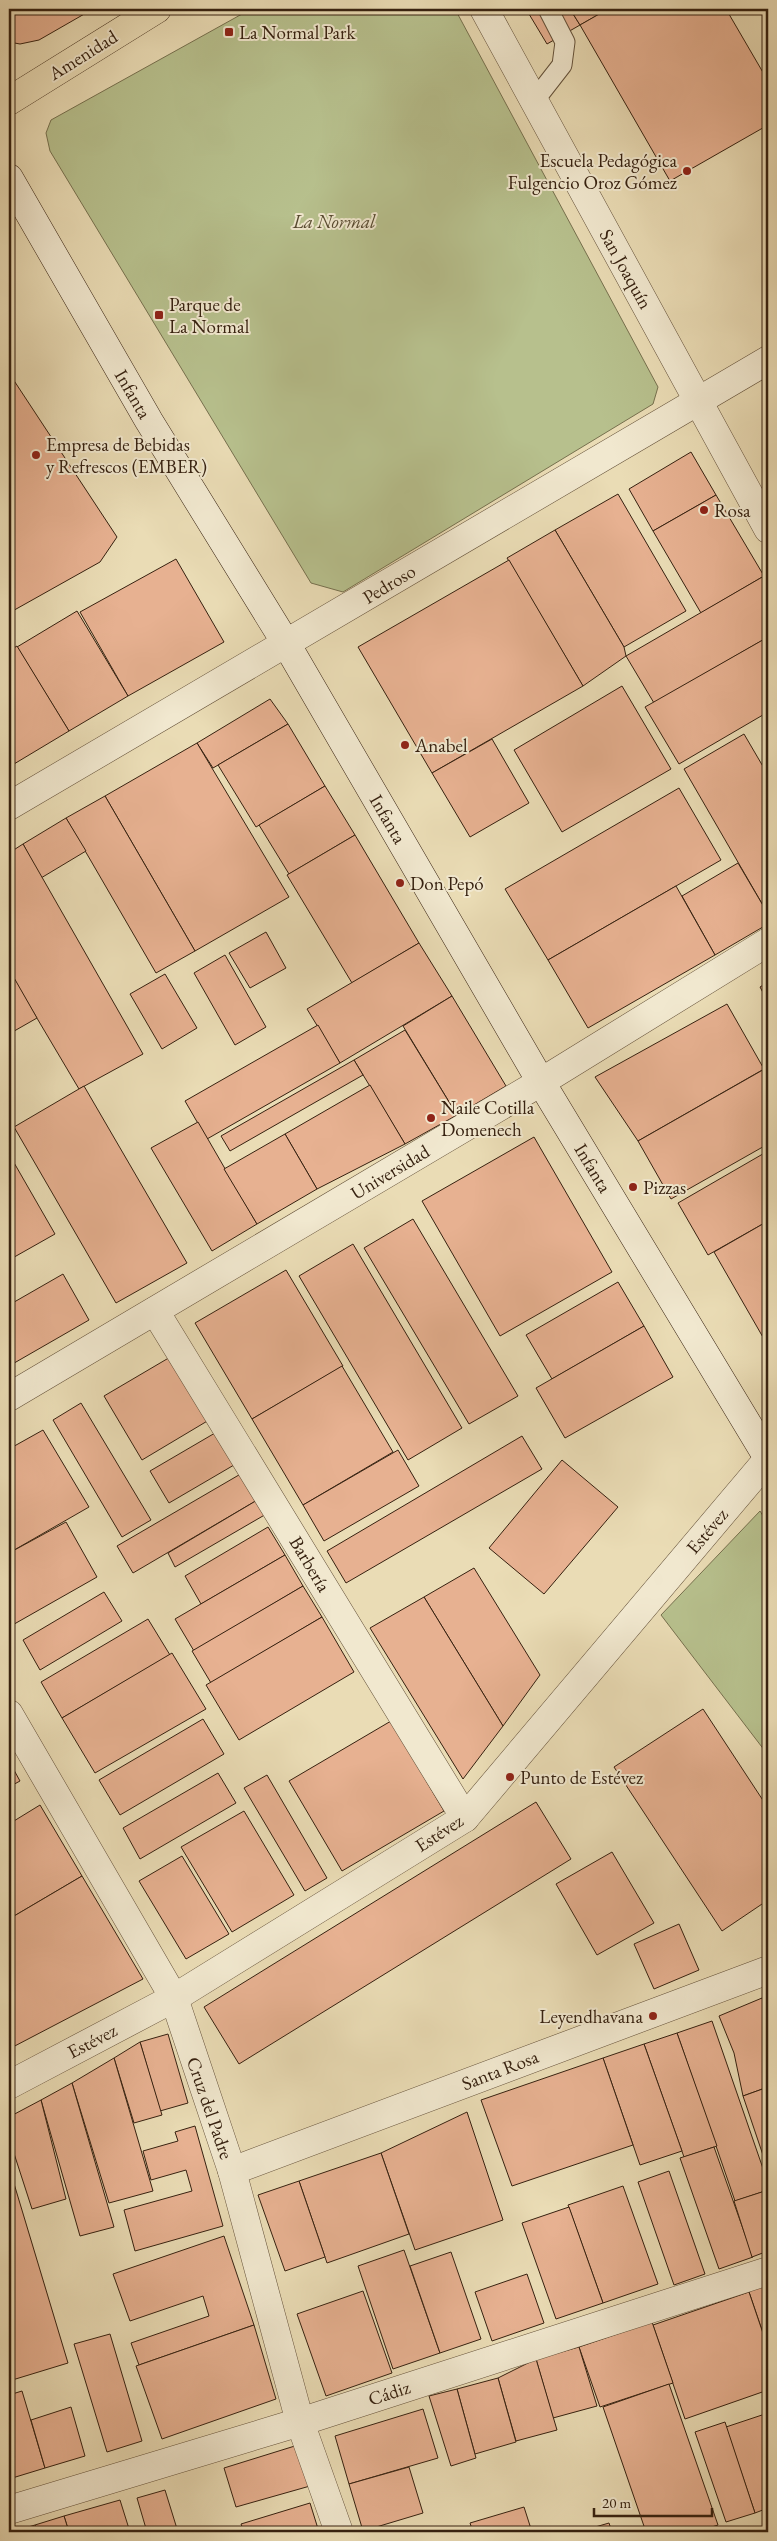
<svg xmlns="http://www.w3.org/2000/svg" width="777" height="2541" font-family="'EB Garamond',serif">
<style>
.green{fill:#b7c08d;stroke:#76704e}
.building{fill:#e7b191;stroke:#362110}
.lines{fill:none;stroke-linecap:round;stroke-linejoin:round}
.service-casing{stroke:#635039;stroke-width:21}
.minor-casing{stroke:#635039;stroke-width:29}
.tertiary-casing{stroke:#635039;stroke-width:29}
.secondary-casing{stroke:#362110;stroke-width:29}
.primary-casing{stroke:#362110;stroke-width:29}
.service{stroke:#f1e8cf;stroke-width:19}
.minor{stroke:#f1e8cf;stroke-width:28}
.tertiary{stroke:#f1e8cf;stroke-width:28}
.secondary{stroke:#f1e8cf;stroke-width:28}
.primary{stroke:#eadcb5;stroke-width:28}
.poi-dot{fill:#8f2418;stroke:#f1e8cf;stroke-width:2}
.labels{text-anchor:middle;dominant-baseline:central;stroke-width:4;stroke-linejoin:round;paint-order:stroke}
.poi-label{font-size:19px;fill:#362110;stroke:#f1e8cf;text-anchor:start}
.street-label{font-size:19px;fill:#362110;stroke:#f1e8cf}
.park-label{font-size:19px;font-style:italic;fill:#56492f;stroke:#f1e8cf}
</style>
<rect width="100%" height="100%" fill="#eadcb5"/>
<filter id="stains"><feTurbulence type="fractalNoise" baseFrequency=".004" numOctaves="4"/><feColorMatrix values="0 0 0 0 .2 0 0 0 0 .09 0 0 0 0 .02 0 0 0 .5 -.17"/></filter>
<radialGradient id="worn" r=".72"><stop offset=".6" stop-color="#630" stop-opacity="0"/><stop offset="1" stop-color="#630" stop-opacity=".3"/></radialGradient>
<g class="green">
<path d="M251,9H455L658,387L653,404L343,592L311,583L50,151L46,133L51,120Z"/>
<path d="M760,1511L768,1524V1755L661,1615Z"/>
</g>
<g class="building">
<path d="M9,9H93L39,40L20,44L9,42Z"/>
<path d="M526,9H570L580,25L547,44Z"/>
<path d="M570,9H608L580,25Z"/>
<path d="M608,9H726L768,81V125L670,181L580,25Z"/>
<path d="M9,373L117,537L100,562L9,613Z"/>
<path d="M691,452L716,495L653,531L629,489Z"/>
<path d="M618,494L686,611L624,647L555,530Z"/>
<path d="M716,495L764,576L701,613L653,531Z"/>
<path d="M555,530L624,647L626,656L583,686L507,558Z"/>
<path d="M176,559L224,642L128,696L80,612Z"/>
<path d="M509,560L583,686L432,773L358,647Z"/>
<path d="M764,576L768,584V637L654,703L626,656Z"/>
<path d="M77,611L128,696L69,731L17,647Z"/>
<path d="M768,637V712L679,764L645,707Z"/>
<path d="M17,646L69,731L9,767V651Z"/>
<path d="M622,686L671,769L562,832L514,750Z"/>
<path d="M270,699L288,724L213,768L197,743Z"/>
<path d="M288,724L325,786L256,827L218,765Z"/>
<path d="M744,734L768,775V914L684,769Z"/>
<path d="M492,739L529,803L470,837L432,773Z"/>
<path d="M197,743L289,897L195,951L105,796Z"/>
<path d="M325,786L355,835L289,874L259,825Z"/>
<path d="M679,788L721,860L548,960L505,889Z"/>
<path d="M105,796L195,951L156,973L66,818Z"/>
<path d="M66,818L86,851L41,878L23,844Z"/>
<path d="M355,835L419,943L352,983L287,875Z"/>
<path d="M23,844L143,1054L79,1089L9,971V853Z"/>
<path d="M738,863L768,914V924L715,955L682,896Z"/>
<path d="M676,886L715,955L588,1028L548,960Z"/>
<path d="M266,932L286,968L250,988L229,953Z"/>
<path d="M419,943L452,996L340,1063L307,1009Z"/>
<path d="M225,955L266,1027L235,1045L194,973Z"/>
<path d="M9,969L37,1018L9,1034Z"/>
<path d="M165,974L197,1028L162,1049L130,994Z"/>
<path d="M768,982V1002L760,987Z"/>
<path d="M452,996L506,1086L457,1115L403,1026Z"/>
<path d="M727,1004L764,1069L638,1141L595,1077Z"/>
<path d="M318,1025L340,1063L207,1139L185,1101Z"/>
<path d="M405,1030L457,1115L405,1144L354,1060Z"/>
<path d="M354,1060L363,1075L230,1151L221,1136Z"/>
<path d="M768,1067V1144L671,1199L638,1141Z"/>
<path d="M370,1085L405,1144L317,1189L285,1134Z"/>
<path d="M84,1086L187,1263L116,1303L14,1127Z"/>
<path d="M198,1122L257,1224L212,1251L151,1148Z"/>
<path d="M285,1134L317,1189L257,1224L224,1169Z"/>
<path d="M534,1137L612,1272L500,1336L422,1201Z"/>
<path d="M768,1151V1221L708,1255L678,1203Z"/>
<path d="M9,1154L55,1234L9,1260Z"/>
<path d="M413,1219L518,1396L469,1424L364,1248Z"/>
<path d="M768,1221V1346L714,1252Z"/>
<path d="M353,1244L462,1428L408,1460L299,1276Z"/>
<path d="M286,1270L343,1366L252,1419L195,1323Z"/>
<path d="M63,1274L89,1320L9,1366V1305Z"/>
<path d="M618,1282L644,1326L552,1379L526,1335Z"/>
<path d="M644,1326L673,1377L565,1438L536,1388Z"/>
<path d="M172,1356L209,1420L142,1460L104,1396Z"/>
<path d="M342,1366L393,1452L303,1505L252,1419Z"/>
<path d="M81,1403L151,1520L122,1537L53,1420Z"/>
<path d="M43,1430L89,1507L9,1553V1449Z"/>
<path d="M215,1433L234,1465L169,1503L150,1471Z"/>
<path d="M522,1436L542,1469L346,1583L327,1551Z"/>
<path d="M398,1450L419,1486L324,1541L303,1505Z"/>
<path d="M562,1460L618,1507L544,1594L489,1548Z"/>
<path d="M244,1472L259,1499L133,1573L117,1546Z"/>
<path d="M259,1499L268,1513L175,1567L168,1553Z"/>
<path d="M66,1522L97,1577L9,1627V1553Z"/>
<path d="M268,1527L285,1555L201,1604L185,1576Z"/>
<path d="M285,1555L303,1586L194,1651L175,1619Z"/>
<path d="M474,1568L540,1675L503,1726L424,1597Z"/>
<path d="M303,1586L322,1617L211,1683L192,1651Z"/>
<path d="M104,1592L122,1621L40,1670L23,1640Z"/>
<path d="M424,1597L503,1726L463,1779L370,1628Z"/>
<path d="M322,1617L354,1672L239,1740L206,1685Z"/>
<path d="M148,1619L170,1655L62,1718L41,1682Z"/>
<path d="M172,1653L206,1709L95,1773L62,1718Z"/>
<path d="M703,1709L768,1808V1900L722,1931L614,1767Z"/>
<path d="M203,1719L224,1754L120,1815L99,1780Z"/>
<path d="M391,1721L444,1811L342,1871L289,1781Z"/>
<path d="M9,1761L20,1781L9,1787Z"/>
<path d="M218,1773L236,1803L140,1859L123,1828Z"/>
<path d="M267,1775L327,1878L305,1891L244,1788Z"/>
<path d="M536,1802L571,1859L239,2064L204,2007Z"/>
<path d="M40,1805L82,1876L9,1919V1824Z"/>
<path d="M244,1811L294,1895L232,1932L181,1847Z"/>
<path d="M612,1852L654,1923L597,1955L556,1884Z"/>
<path d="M182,1856L229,1934L186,1959L139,1881Z"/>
<path d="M82,1876L143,1979L9,2049V1919Z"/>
<path d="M679,1924L699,1970L654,1989L634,1944Z"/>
<path d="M762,1998L768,2017V2087L743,2096L734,2053L719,2016Z"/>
<path d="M712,2021L768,2183V2190L735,2201L677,2033Z"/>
<path d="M677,2033L717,2146L684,2157L644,2044Z"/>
<path d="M168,2034L188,2103L160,2111L140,2042Z"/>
<path d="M140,2042L162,2115L134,2123L114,2058Z"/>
<path d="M644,2044L682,2151L640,2165L603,2058Z"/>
<path d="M114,2058L153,2191L109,2203L72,2083Z"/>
<path d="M603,2058L633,2145L512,2186L481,2100Z"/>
<path d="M72,2083L114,2227L80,2236L41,2100Z"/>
<path d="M768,2087V2170L743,2096Z"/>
<path d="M41,2100L66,2199L32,2209L9,2138V2117Z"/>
<path d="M467,2112L503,2220L415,2250L381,2153Z"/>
<path d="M195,2126L223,2226L135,2251L124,2210L192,2191L186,2170L151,2180L143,2151L178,2141L175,2132Z"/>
<path d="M714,2147L753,2257L719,2269L680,2158Z"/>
<path d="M381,2153L409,2234L327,2263L299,2181Z"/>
<path d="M9,2167L68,2363L9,2381Z"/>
<path d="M669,2171L705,2274L674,2285L638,2182Z"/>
<path d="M299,2181L325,2257L285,2271L258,2195Z"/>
<path d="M623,2186L658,2284L603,2303L568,2205Z"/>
<path d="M768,2190V2251L752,2257L734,2201Z"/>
<path d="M569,2207L603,2303L556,2319L522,2223Z"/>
<path d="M224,2236L254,2325L139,2365L131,2343L209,2316L203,2296L130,2321L113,2274Z"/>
<path d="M404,2250L440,2353L393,2369L358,2266Z"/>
<path d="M451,2252L481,2339L440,2353L410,2266Z"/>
<path d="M527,2274L544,2323L492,2341L475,2292Z"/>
<path d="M768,2283V2348L748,2289Z"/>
<path d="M363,2291L392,2373L326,2396L297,2314Z"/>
<path d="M749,2292L768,2348V2390L685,2419L653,2325Z"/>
<path d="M652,2322L673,2383L600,2407L579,2347Z"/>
<path d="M254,2325L276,2399L162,2439L136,2366Z"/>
<path d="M110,2334L142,2441L107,2452L74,2344Z"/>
<path d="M579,2347L597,2406L553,2418L536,2359Z"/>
<path d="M536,2359L557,2430L516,2441L498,2378Z"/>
<path d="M498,2378L516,2442L475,2454L457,2389Z"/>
<path d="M669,2384L718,2525L696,2532H646L603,2407Z"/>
<path d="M457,2389L476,2458L451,2466L429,2396Z"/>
<path d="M22,2391L45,2468L9,2479V2395Z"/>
<path d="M71,2407L85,2456L45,2468L31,2420Z"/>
<path d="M423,2409L438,2458L349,2484L335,2436Z"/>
<path d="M768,2413V2508L755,2513L726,2427Z"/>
<path d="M725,2422L755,2513L726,2522L695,2432Z"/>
<path d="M298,2445L310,2486L236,2507L224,2468Z"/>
<path d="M409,2467L423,2513L363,2531L349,2484Z"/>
<path d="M165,2490L178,2532H147L137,2498Z"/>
<path d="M120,2500L130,2532H69L64,2516Z"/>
<path d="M310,2503L319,2532H244L241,2524Z"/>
<path d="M524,2507L532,2532H473L470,2523Z"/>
<path d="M64,2516L69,2532H38L35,2525Z"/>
<path d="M609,2523L612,2532H578Z"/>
<path d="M35,2525L38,2532H11Z"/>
</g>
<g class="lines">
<g class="service-casing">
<path id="service" d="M534,101L562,65L565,42L548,9"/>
</g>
<g class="minor-casing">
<g id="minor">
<path d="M484,9L768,529"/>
<path d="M9,806L768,360"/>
<path d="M155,1311L465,1818"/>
<path d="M9,1397L541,1082L768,942"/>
<path d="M9,2085L174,1998L465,1818L768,1459"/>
<path d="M232,2171L768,1970"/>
<path d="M9,2510L300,2422L768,2271"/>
</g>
</g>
<g class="tertiary-casing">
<path id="tertiary" d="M9,1714L174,1998L232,2171L300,2422L339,2532"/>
</g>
<g class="secondary-casing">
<path id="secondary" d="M9,178L149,421L287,645L541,1082L768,1458"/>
</g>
<g class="primary-casing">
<path id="primary" d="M9,101L157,9"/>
</g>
<use href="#service" class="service"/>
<use href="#minor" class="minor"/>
<use href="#tertiary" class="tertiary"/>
<use href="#secondary" class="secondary"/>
<use href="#primary" class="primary"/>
</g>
<g class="poi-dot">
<rect x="224" y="27" width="10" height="10" rx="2.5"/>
<circle cx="687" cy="171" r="5"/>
<rect x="154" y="310" width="10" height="10" rx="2.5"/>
<circle cx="36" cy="455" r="5"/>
<circle cx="704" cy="510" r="5"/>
<circle cx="405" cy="745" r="5"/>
<circle cx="400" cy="883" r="5"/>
<circle cx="431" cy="1118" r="5"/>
<circle cx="633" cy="1187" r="5"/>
<circle cx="510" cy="1777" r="5"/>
<circle cx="653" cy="2016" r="5"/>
</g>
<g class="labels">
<g class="poi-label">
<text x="239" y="32">La Normal Park</text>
<text x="677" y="160" text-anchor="end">Escuela Pedagógica<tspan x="677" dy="22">Fulgencio Oroz Gómez</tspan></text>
<text x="169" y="304">Parque de<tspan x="169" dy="22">La Normal</tspan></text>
<text x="46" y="444">Empresa de Bebidas<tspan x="46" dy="22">y Refrescos (EMBER)</tspan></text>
<text x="714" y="510">Rosa</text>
<text x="415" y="745">Anabel</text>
<text x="410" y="883">Don Pepó</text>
<text x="441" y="1107">Naile Cotilla<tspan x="441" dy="22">Domenech</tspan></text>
<text x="643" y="1187">Pizzas</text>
<text x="520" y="1777">Punto de Estévez</text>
<text x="643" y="2016" text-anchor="end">Leyendhavana</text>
</g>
<g class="street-label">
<text transform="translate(83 55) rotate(-32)">Amenidad</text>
<text transform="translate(626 269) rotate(61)">San Joaquín</text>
<text transform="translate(133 394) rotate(60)">Infanta</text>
<text transform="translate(389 584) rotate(-31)">Pedroso</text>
<text transform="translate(388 819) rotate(60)">Infanta</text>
<text transform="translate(593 1168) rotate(59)">Infanta</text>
<text transform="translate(390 1172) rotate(-31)">Universidad</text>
<text transform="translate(707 1531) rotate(-50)">Estévez</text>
<text transform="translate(310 1564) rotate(59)">Barbería</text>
<text transform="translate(439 1833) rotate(-33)">Estévez</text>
<text transform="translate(92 2041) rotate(-28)">Estévez</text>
<text transform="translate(500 2070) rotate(-21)">Santa Rosa</text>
<text transform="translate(210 2108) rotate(71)">Cruz del Padre</text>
<text transform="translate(389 2393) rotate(-18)">Cádiz</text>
</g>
<g class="park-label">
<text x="334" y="221">La Normal</text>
</g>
</g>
<rect width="777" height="2541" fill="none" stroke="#eadcb5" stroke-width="30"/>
<rect x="10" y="10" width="757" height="2521" fill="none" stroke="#362110" stroke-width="2.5"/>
<rect x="15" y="15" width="747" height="2511" fill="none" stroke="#362110"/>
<path d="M594 2508v8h118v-8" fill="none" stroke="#362110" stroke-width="2.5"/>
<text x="602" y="2508" font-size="15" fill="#362110" stroke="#f1e8cf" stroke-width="4" paint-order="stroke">20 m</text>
<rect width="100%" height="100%" filter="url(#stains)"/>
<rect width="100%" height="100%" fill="url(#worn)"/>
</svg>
